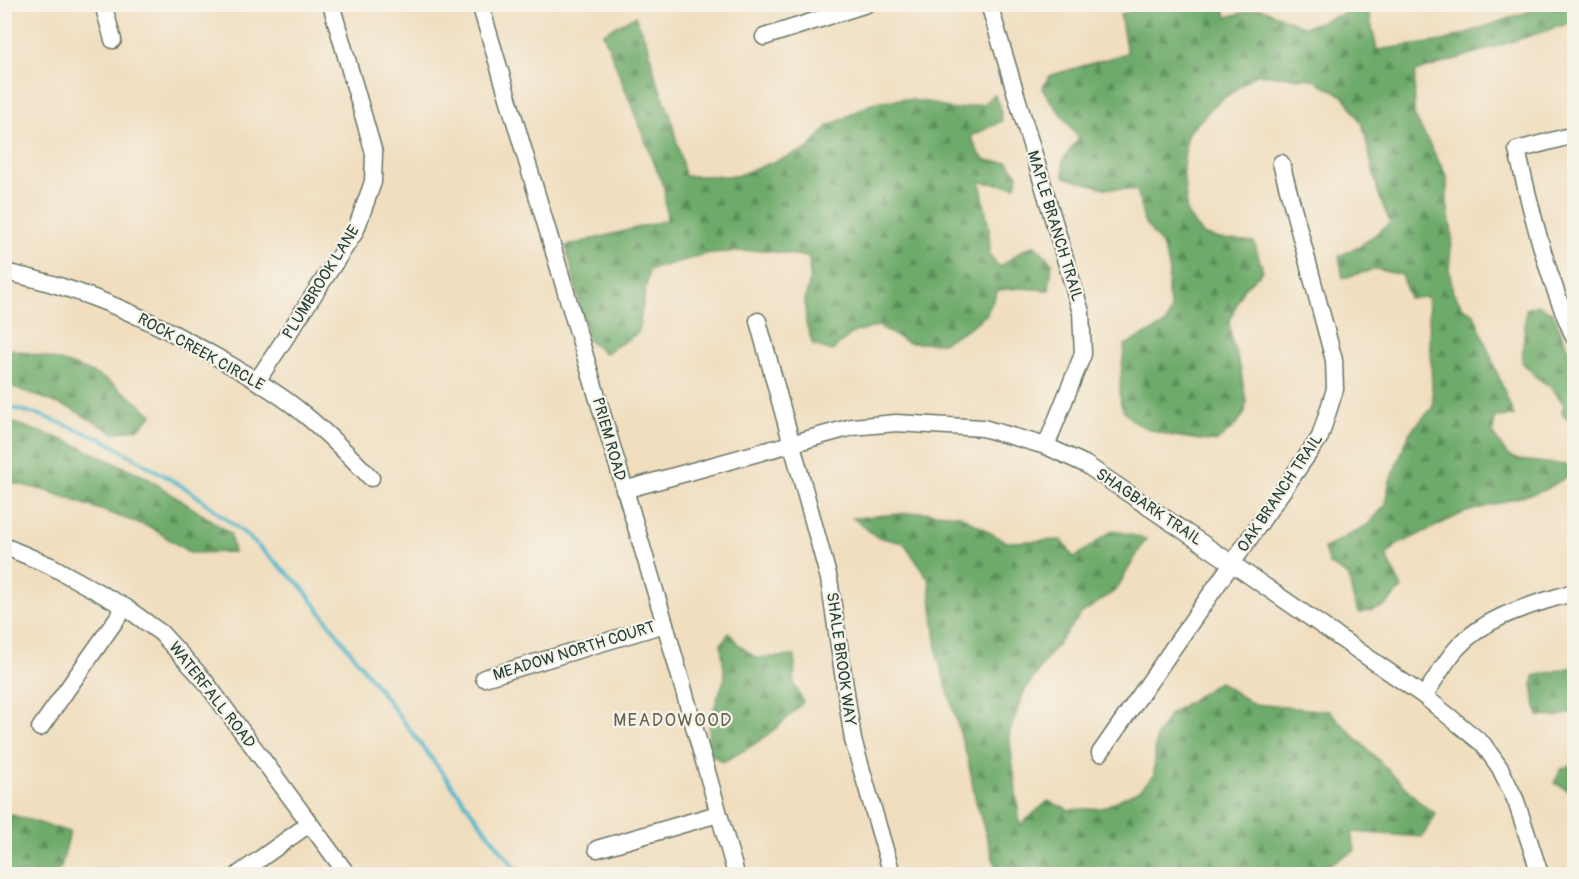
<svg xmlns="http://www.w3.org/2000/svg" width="1579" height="879" font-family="Pangolin,sans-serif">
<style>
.forest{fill:url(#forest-firs);stroke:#467450;stroke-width:1.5}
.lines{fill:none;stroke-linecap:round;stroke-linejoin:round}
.stream{stroke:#4db6cb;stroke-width:4}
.minor-casing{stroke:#687565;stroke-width:19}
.minor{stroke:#fff;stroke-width:16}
.labels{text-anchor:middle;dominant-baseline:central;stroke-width:4.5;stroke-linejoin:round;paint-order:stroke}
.street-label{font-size:16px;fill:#1f3d34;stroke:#f7f3e8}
.neighbourhood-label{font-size:18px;letter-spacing:1.5px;fill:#666555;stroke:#f7f3e8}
</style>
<defs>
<pattern id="forest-firs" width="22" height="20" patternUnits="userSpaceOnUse" patternTransform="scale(1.5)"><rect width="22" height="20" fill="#6eab6b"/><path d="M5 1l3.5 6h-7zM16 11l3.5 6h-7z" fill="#5a8c59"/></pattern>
</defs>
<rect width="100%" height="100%" fill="#f7f3e8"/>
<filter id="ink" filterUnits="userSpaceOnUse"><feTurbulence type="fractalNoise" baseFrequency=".0167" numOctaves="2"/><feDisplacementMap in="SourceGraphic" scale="12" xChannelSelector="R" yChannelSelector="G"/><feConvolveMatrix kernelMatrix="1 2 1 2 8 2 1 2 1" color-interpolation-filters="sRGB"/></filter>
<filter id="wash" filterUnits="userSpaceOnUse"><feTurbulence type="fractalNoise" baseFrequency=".008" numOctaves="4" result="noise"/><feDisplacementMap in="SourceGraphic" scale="24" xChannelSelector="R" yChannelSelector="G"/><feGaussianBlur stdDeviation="1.35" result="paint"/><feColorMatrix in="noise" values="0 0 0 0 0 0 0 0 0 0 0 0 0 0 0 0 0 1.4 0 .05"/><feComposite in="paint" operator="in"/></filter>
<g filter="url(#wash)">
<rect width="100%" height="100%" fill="#f0debf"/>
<g class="forest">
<path d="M1160,4L1221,5L1227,17L1260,8L1305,27L1351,11L1363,5H1367L1377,50L1443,41L1548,5H1574V22L1415,72L1414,115L1447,177V202L1452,235L1449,269L1453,293L1463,307L1474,314L1514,416L1495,417L1493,434L1508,456L1519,460L1574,466V472L1545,490L1463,513L1397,545L1386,556L1402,588L1384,607L1359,613L1352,595L1349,576L1329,564L1324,548L1366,526L1386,505L1389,483L1410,432L1433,407L1428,297L1409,298L1402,275L1376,269L1343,278L1339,256L1359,247L1390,223L1378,192L1363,126L1345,97L1313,79L1256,74L1215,105L1187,134L1183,168L1187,214L1202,234L1220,239L1254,242L1263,271L1243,289L1229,322L1232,343L1240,366L1246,401L1245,413L1236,425L1216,442C1189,438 1138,436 1123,409C1116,396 1123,361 1125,345L1166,324L1171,310L1168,293L1169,266L1162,245L1144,222L1137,190L1104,188L1064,177L1063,160L1079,138L1042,89L1049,76L1127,53L1120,14Z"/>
<path d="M635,16L648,45L656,79L670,114L685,176H736L808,149L828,126L875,102L903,99L933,103L953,110L985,103L994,94L1000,105L1002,121L971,136C981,160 982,163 1008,162L1018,175L1015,186L980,182L989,228L990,255L999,267L1023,250L1035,245L1052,263L1049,290L1021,288L998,290L986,315L967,329L942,343H908L879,326L852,333L832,351L813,345L806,323L805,298L810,280L809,257L763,250L710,253L649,270L638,333L605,353L588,340L566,246L667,220L664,188L603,33Z"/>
<path d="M1538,305L1553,313L1574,364V415L1567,418L1562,413L1564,404L1550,386L1536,377L1522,362L1526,309Z"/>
<path d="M5,348C35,354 67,361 95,374C116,384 135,400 152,415L139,428L114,433L72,409L5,384Z"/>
<path d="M5,420L69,442L146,477L230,533L234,552L190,553L152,528L47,491L5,481Z"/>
<path d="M921,512L960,515L1006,542L1062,540L1074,558L1113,530L1146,539L1116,590L1081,614L1049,655L1024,692L1009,733L1020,825L1048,801L1069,810L1102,808L1141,789L1154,775L1156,737L1170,714L1219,682L1253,704L1329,711L1423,805L1436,814L1422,837L1352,832L1355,851L1325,866L1299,874H998L976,802L968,760L938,658L929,580L904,543L877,537L853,518Z"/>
<path d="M729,633L738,644L756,658L795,656L794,684L803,702C777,730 756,746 722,762L707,750L710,720L725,677L721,645Z"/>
<path d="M1574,667V712L1555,717L1538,716L1533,692L1534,676Z"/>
<path d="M1574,765V798L1570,791L1554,783L1561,769Z"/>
<path d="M5,813L70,832L61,867L54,874H5Z"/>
</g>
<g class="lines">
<path class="stream" d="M4,406L40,415L104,440L192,492L244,533L301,586L519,874"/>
</g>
</g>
<g filter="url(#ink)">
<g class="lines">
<g class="minor-casing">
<g id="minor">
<path d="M103,4L113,40"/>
<path d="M480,4L665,624L736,874"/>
<path d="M989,4L1081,312L1083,354L1046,446"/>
<path d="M764,37L867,4"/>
<path d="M1574,135L1517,150C1532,214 1547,277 1574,337"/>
<path d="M4,272C86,288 161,324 232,366C257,381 283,396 305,415C328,434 350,456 371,478"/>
<path d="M758,321L829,579L853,740L892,874"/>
<path d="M257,381L355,232L373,182L374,153L331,4"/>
<path d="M624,490L852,427L896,423L983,428L1046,446L1085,464L1221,556L1424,696L1483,744L1500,768L1516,801L1540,874"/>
<path d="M4,546L51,566L125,607L161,633L204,680L347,874"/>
<path d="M484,678L665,624"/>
<path d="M1424,696C1435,680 1445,661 1458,647C1489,614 1533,605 1574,592"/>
<path d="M40,728L125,607"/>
<path d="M1100,753L1320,437L1335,389L1334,360L1281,163"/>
<path d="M597,849L718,814"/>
<path d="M239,874L309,824"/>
</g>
</g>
<use href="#minor" class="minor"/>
</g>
</g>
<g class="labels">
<g class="street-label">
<text transform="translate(1055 226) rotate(73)">MAPLE BRANCH TRAIL</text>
<text transform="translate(321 282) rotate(-58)">PLUMBROOK LANE</text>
<text transform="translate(201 352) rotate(29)">ROCK CREEK CIRCLE</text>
<text transform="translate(609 439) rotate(74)">PRIEM ROAD</text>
<text transform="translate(1280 493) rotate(-56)">OAK BRANCH TRAIL</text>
<text transform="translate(1149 507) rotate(34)">SHAGBARK TRAIL</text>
<text transform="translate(574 651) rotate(-17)">MEADOW NORTH COURT</text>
<text transform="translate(841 659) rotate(82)">SHALE BROOK WAY</text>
<text transform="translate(212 695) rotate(52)">WATERFALL ROAD</text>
</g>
<g class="neighbourhood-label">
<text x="673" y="720">MEADOWOOD</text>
</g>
</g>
<rect width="1579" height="879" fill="none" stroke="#f7f3e8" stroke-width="24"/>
</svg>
